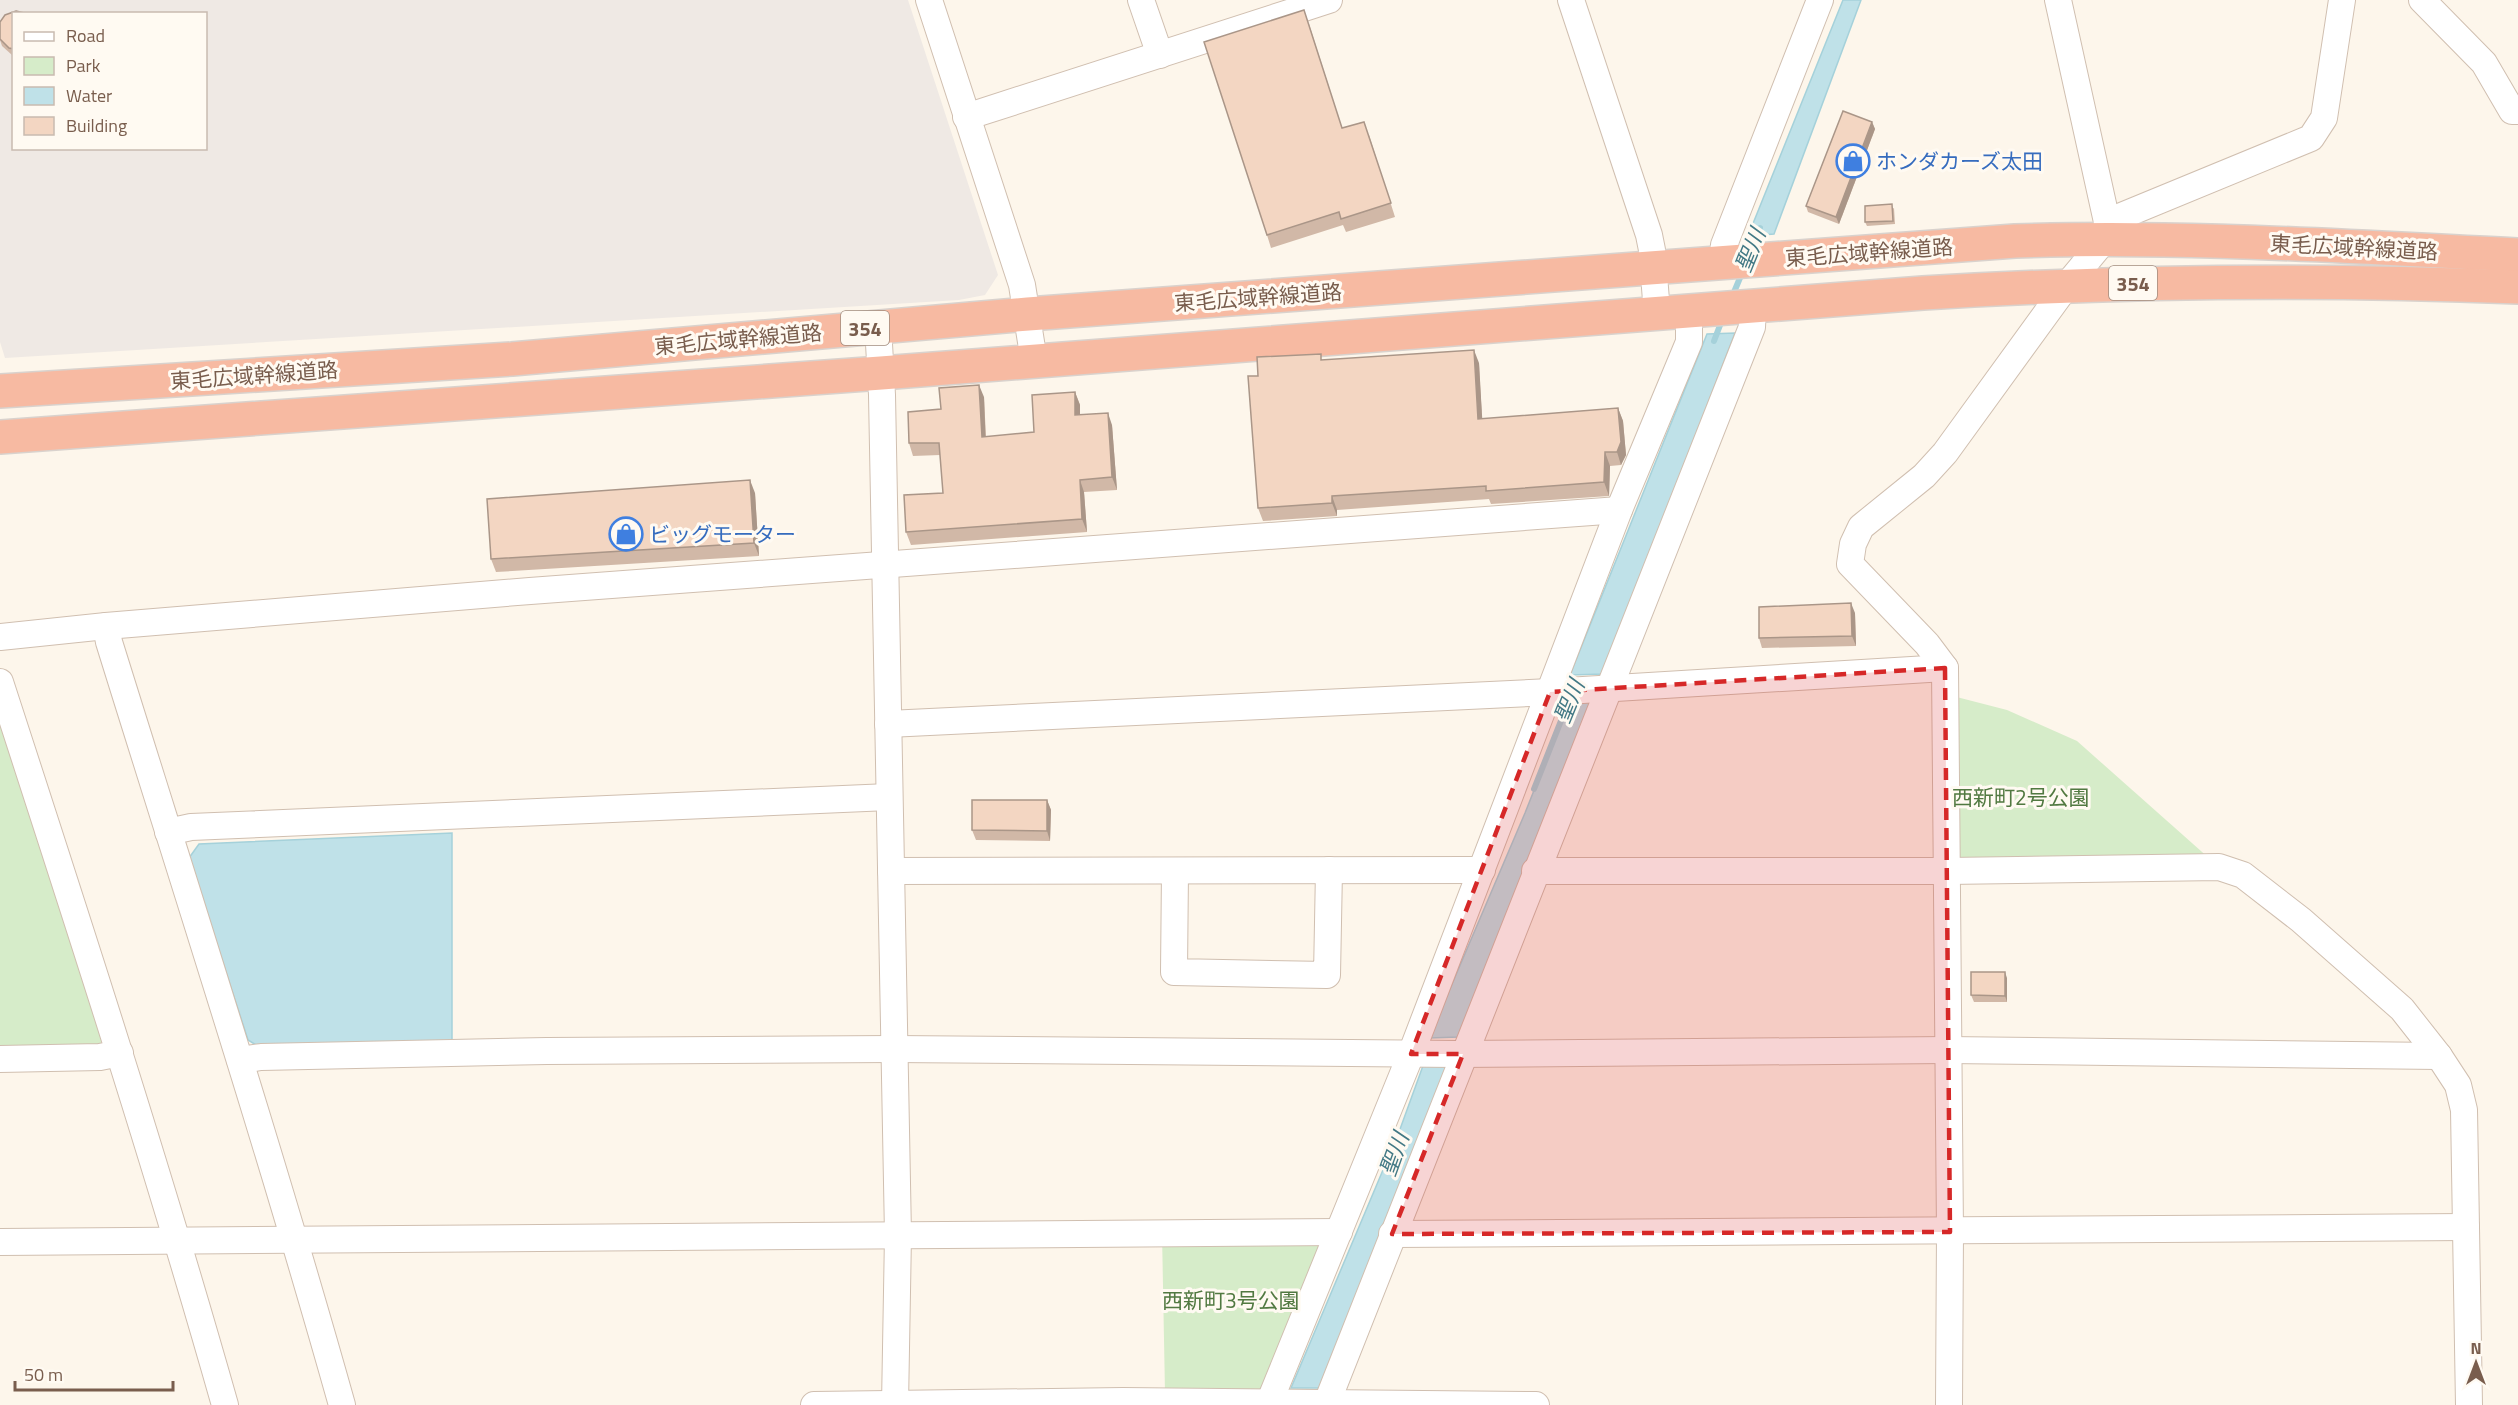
<svg xmlns="http://www.w3.org/2000/svg" width="2518" height="1405" font-family="'Titillium Web','Noto Sans JP',sans-serif">
<style>
.industrial{fill:#efe9e4;fill-rule:evenodd}
.green{fill:#d6ecc9}
.water{fill:#bfe1e8;stroke:#a5d1da;stroke-width:1.5}
.lines{fill:none;stroke-linecap:round;stroke-linejoin:round}
.stream{stroke:#a5d1da;stroke-width:6}
.minor-casing{stroke:#d0bfb0;stroke-width:28}
.highway-casing{stroke:#d9d2cd;stroke-width:36}
.minor{stroke:#fff;stroke-width:26}
.highway{stroke:#f7baa2;stroke-width:33}
.wall{fill:#d1b8a7}
.shaded-wall{fill:#aa9688}
.building{fill:#f3d6c2;stroke:#aa9688;stroke-width:1.5}
.marked{fill:#d62828;fill-opacity:0.2;stroke:#d62828;stroke-width:4.5;stroke-dasharray:12 8;stroke-linejoin:round}
.labels{text-anchor:middle;dominant-baseline:central;stroke-width:6;stroke-linejoin:round;paint-order:stroke}
.shield{fill:#fffaf2;stroke:#a18c7e;stroke-width:1.5}
.shield-label{font-size:20px;font-weight:bold;fill:#795d4d}
.shop-label{font-size:21px;fill:#366cbe;stroke:#fffaf2;text-anchor:start}
.street-label{font-size:21px;fill:#795d4d;stroke:#fffaf2}
.park-label{font-size:21px;fill:#517941;stroke:#fffaf2}
.water-label{font-size:22px;font-style:italic;fill:#437985;stroke:#fffaf2}
</style>
<rect width="100%" height="100%" fill="#fdf6eb"/>
<path class="industrial" d="M0,0H908L998,275L985,295L959,300L5,358L0,342ZM14,14H206V148H14Z"/>
<g class="green">
<path d="M1945,694L2007,710L2077,741L2219,867L1948,871Z"/>
<path d="M0,722L102,1041L95,1050L0,1052Z"/>
<path d="M1331,1232L1265,1392H1165L1162,1233Z"/>
</g>
<g class="water">
<path d="M1843,0H1861L1774,234L1748,236Z"/>
<path d="M1735,333L1604,674L1570,675L1707,334Z"/>
<path d="M1595,699L1459,1037L1429,1038L1525,813L1570,700Z"/>
<path d="M452,833V1043L256,1045L248,1040L189,858L199,844Z"/>
<path d="M1424,1063H1453L1326,1388H1291L1399,1132Z"/>
</g>
<g class="lines">
<g class="stream">
<path d="M1751,249L1760,228"/>
<path d="M1732,297L1742,273"/>
<path d="M1714,341L1722,320"/>
<path d="M1534,789L1570,698"/>
</g>
<g class="minor-casing">
<g id="minor">
<path d="M929,0L1022,285L1034,361"/>
<path d="M1141,0L1160,55"/>
<path d="M1571,0L1649,235L1652,250L1657,313"/>
<path d="M2422,0L2484,63L2512,111H2518"/>
<path d="M966,117L1329,0"/>
<path d="M2107,222L2311,138L2324,118L2342,0"/>
<path d="M1722,262L1724,245L1820,0"/>
<path d="M878,327L882,395L898,1235L895,1405"/>
<path d="M106,626L109,642C188,896 270,1149 342,1405"/>
<path d="M0,637L106,626L530,591L1619,510"/>
<path d="M0,682C78,922 156,1162 225,1405"/>
<path d="M888,724L1550,692L1945,668"/>
<path d="M168,832L191,827L889,797"/>
<path d="M891,871L1482,870"/>
<path d="M1175,871L1174,972L1327,975L1329,870"/>
<path d="M1535,871H1948L2219,867L2243,875L2301,920L2402,1009L2439,1056L2458,1085L2464,1110L2469,1405"/>
<path d="M0,1059L100,1057L120,1053"/>
<path d="M240,1060L261,1057L547,1051L894,1049L1457,1054L1948,1050L2439,1056"/>
<path d="M1392,1234L2466,1227"/>
<path d="M0,1242L1339,1232"/>
<path d="M1269,1403L1411,1054L1619,510L1689,342V311"/>
<path d="M814,1405L1123,1401L1536,1405"/>
<path d="M1326,1405L1752,327L1753,307"/>
<path d="M1949,1405L1950,1232L1945,668L1927,644L1850,564L1853,544L1861,527L1924,476L1945,453L2067,285L2106,238L2107,222L2058,0"/>
</g>
</g>
<g class="highway-casing">
<g id="highway">
<path d="M0,391L512,359L1028,314L2015,241C2183,235 2350,247 2518,255"/>
<path d="M0,437L881,373L1923,293C2121,281 2320,279 2518,287"/>
</g>
</g>
<use href="#minor" class="minor"/>
<use href="#highway" class="highway"/>
</g>
<g class="wall">
<path d="M14,14V55H12L2,46L0,40Z"/>
<path d="M1309,24L1342,128L1369,135L1395,217L1346,232L1343,225L1271,248L1267,235Z"/>
<path d="M1872,122L1875,129L1839,224L1808,212L1806,206Z"/>
<path d="M1894,208L1895,224L1867,226L1865,222Z"/>
<path d="M1323,360L1479,363L1482,419L1618,408L1623,421L1626,455L1621,465L1610,466L1609,496L1491,504L1489,499L1337,510V516L1263,521L1258,508V376Z"/>
<path d="M1075,392L1080,405V415L1112,425L1117,490L1084,492L1087,532L911,545L906,532L943,493L940,455L913,456L909,443L941,409L984,397L986,437L1034,432Z"/>
<path d="M755,493L759,556L496,572L491,559Z"/>
<path d="M1855,613L1856,646L1762,648L1759,638Z"/>
<path d="M1047,800L1051,810L1050,841L976,840L972,830Z"/>
<path d="M2007,978V1002H1974L1971,995Z"/>
</g>
<g class="shaded-wall">
<path d="M1872,122L1875,129L1839,224L1836,217Z"/>
<path d="M1474,350L1479,363L1483,432L1478,419Z"/>
<path d="M979,385L984,397L986,450L982,437Z"/>
<path d="M1075,392L1080,405V428L1075,415Z"/>
<path d="M1618,408L1623,421L1626,455L1621,465L1617,452Z"/>
<path d="M1108,413L1112,425L1117,490L1112,477Z"/>
<path d="M1605,452L1610,466L1609,496L1604,482Z"/>
<path d="M750,480L755,493L759,556L754,543Z"/>
<path d="M1080,480L1084,492L1087,532L1082,519Z"/>
<path d="M1332,496L1337,510V516L1332,503Z"/>
<path d="M1851,603L1855,613L1856,646L1852,636Z"/>
<path d="M1047,800L1051,810L1050,841L1047,831Z"/>
<path d="M2005,972L2007,978V1002L2005,996Z"/>
</g>
<g class="building">
<path d="M1304,10L1342,128L1364,122L1391,203L1341,219L1339,212L1267,235L1204,42Z"/>
<path d="M16,11L28,14H14V49L9,48L0,39V22L5,15Z"/>
<path d="M1843,111L1872,122L1836,217L1806,206Z"/>
<path d="M1892,204L1893,221L1865,222V206Z"/>
<path d="M1474,350L1478,419L1618,408L1621,442L1617,452H1605L1604,482L1486,491V486L1332,496V503L1258,508L1248,376H1258L1257,357L1321,354V360Z"/>
<path d="M979,385L982,437L1034,432L1032,395L1075,392V415L1108,413L1112,477L1080,480L1082,519L906,532L904,495L943,493L939,443H909L908,412L941,409L939,388Z"/>
<path d="M750,480L754,543L491,559L487,499Z"/>
<path d="M1851,603L1852,636L1759,638V607Z"/>
<path d="M972,800H1047V831L972,830Z"/>
<path d="M1971,972H2005V996L1971,995Z"/>
</g>
<path class="marked" d="M1945,668L1950,1232L1392,1234L1463,1054H1411L1550,692Z"/>
<defs>
<g id="shop-ring" transform="scale(1.725)"><circle r="9.5" fill="#fffaf2" stroke="#3f7fe0" stroke-width="1.5"/><path d="M-5-2.5h2.3a2.7 3.5 0 0 1 5.4 0H5L5.5 6h-11ZM-1.5-2.5h3a1.5 2.3 0 0 0-3 0Z" fill="#3f7fe0"/></g>
</defs>
<g fill-rule="evenodd">
<use href="#shop-ring" x="1853" y="161"/>
<use href="#shop-ring" x="626" y="534"/>
</g>
<g class="labels">
<g class="shield">
<rect x="2109" y="266" width="48" height="34" rx="4.5"/>
<rect x="841" y="311" width="48" height="34" rx="4.5"/>
</g>
<g class="shield-label">
<text x="2133" y="283">354</text>
<text x="865" y="328">354</text>
</g>
<g class="shop-label">
<text x="1876" y="161">ホンダカーズ太田</text>
<text x="649" y="534">ビッグモーター</text>
</g>
<g class="street-label">
<text transform="translate(2354 247) rotate(3)">東毛広域幹線道路</text>
<text transform="translate(1869 252) rotate(-4)">東毛広域幹線道路</text>
<text transform="translate(1258 297) rotate(-4)">東毛広域幹線道路</text>
<text transform="translate(738 339) rotate(-5)">東毛広域幹線道路</text>
<text transform="translate(254 375) rotate(-4)">東毛広域幹線道路</text>
</g>
<g class="park-label">
<text x="2021" y="797">西新町2号公園</text>
<text x="1231" y="1300">西新町3号公園</text>
</g>
<g class="water-label">
<text transform="translate(1750 250) rotate(-68)">聖川</text>
<text transform="translate(1569 701) rotate(-68)">聖川</text>
<text transform="translate(1394 1154) rotate(-70)">聖川</text>
</g>
</g>
<rect x="12" y="12" width="195" height="138" fill="#fffaf2" stroke="#c9bbb0" stroke-width="1.5"/>
<rect x="24" y="32" width="30" height="9" fill="#ffffff" stroke="#c9bbb0" stroke-width="1.5"/>
<text x="66" y="42" font-size="18" fill="#795d4d">Road</text>
<rect x="24" y="57" width="30" height="18" fill="#d6ecc9" stroke="#c9bbb0" stroke-width="1.5"/>
<text x="66" y="72" font-size="18" fill="#795d4d">Park</text>
<rect x="24" y="87" width="30" height="18" fill="#bfe1e8" stroke="#c9bbb0" stroke-width="1.5"/>
<text x="66" y="102" font-size="18" fill="#795d4d">Water</text>
<rect x="24" y="117" width="30" height="18" fill="#f3d6c2" stroke="#c9bbb0" stroke-width="1.5"/>
<text x="66" y="132" font-size="18" fill="#795d4d">Building</text>
<g transform="translate(2476 1363)" stroke="#fffaf2" stroke-width="4.5" paint-order="stroke">
<path d="M0-4.5L10 22L0 15L-10 22Z" fill="#795d4d"/>
<text y="-9" font-size="16" font-weight="bold" text-anchor="middle" fill="#795d4d">N</text>
</g>
<path d="M15 1381v9h158v-9" fill="none" stroke="#795d4d" stroke-width="3"/>
<text x="24" y="1381" font-size="18" fill="#795d4d" stroke="#fffaf2" stroke-width="4.5" paint-order="stroke">50 m</text>
</svg>
